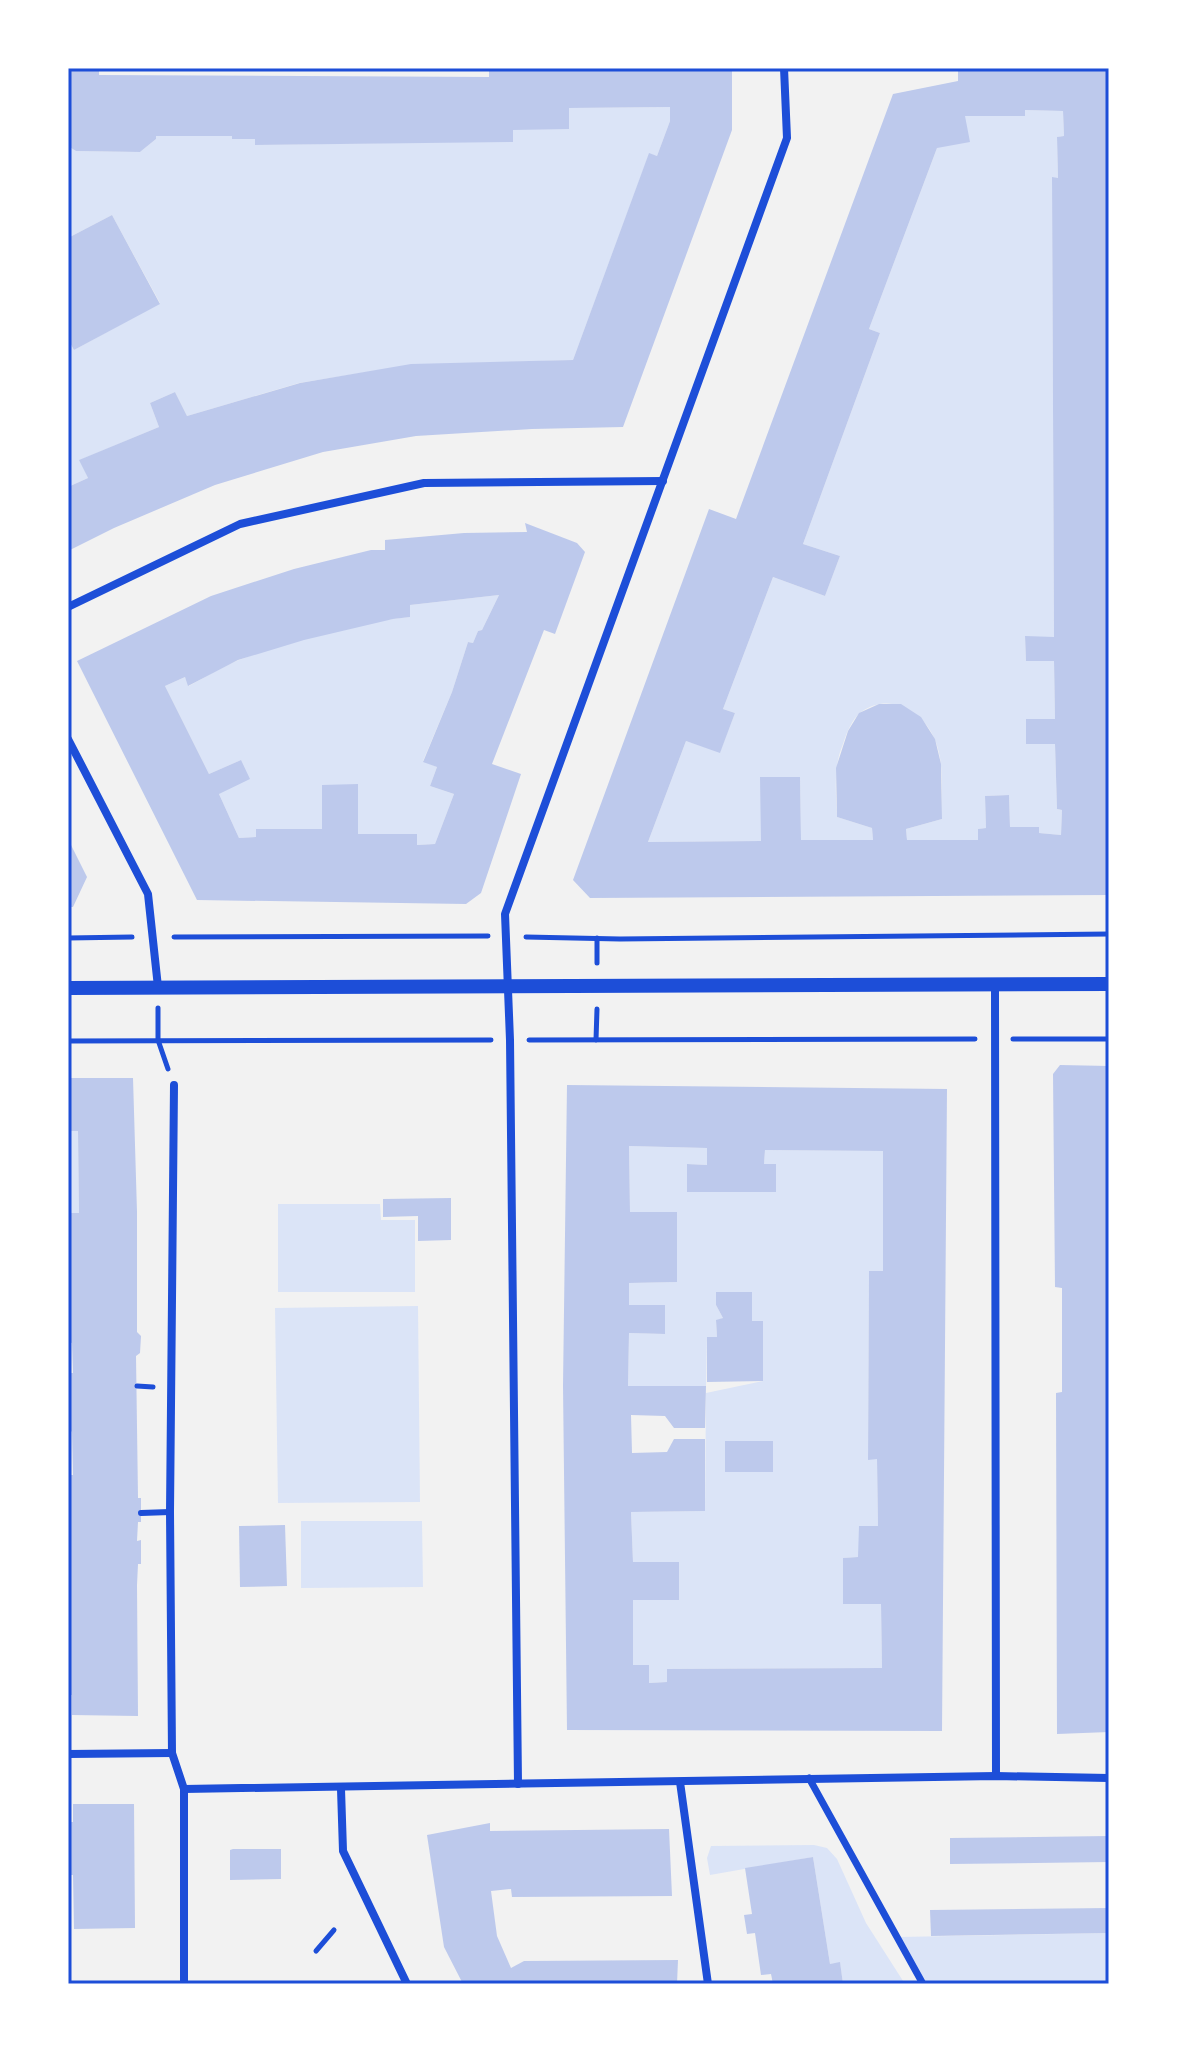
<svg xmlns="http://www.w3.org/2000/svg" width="1177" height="2052" font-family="Commissioner,sans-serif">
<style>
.green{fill:#dbe4f7}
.building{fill:#bdc9ec;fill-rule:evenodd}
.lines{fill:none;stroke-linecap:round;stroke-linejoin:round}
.path{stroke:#1d4ed8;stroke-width:5}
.service{stroke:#1d4ed8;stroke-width:6}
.pedestrian{stroke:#1d4ed8;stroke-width:7}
.minor{stroke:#1d4ed8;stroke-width:8}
.tertiary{stroke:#1d4ed8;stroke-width:14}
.neatline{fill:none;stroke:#1d4ed8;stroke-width:3}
</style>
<rect width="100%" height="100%" fill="#f2f2f2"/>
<g class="green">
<path d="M670,107V121L657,156L649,154L573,360L411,365L299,383L187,416L175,392L150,403L159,427L80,460L88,478L68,487V339L74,350L160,303L112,215L68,238V146L76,151L140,152L156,139V136H232L233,139H255L256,145L451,142L513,130L569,108Z"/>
<path d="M1025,110L1063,111L1064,136L1057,137L1058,178H1052L1054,637H1025L1026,661H1054L1055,719H1026V743L1055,744L1057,809L1062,810L1061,835L1039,833L1038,827H1010L1009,795L985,796L986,828L978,829V840H907L906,829L942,819C941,794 945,764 935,740C923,710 889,692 861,712C852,719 846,734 843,744C833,767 836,793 837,817L872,828L873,840H801L800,777H761V841L648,842L686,741L720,752L735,713L723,709L773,577L825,596L840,556L803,544L880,333L869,329L937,148L965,116L1025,115Z"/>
<path d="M499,595L482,630L478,631L473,643L468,642L452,692L423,761L437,767L430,786L454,794L435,844L417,845V834H358V784L322,829H256V837L239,838L219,794L241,760L209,774L165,686L185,677L189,686C205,677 222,667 239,660C285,642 362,621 410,617V605Z"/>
<path d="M68,1131H78L79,1213H68Z"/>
<path d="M629,1146L707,1148V1165L687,1164V1192H776V1164H764L765,1150L883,1151V1271L869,1272L868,1459H877L878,1526L858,1557L843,1558V1603L881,1604L882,1668L668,1669L667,1682L649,1683V1665H633V1600H679V1563L633,1562L631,1512L705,1511L706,1393L763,1381V1321H752V1292H717L716,1305L723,1318L716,1321L717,1337H707L706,1386H628L629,1333L665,1334V1305H629V1283L676,1282L677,1212H630Z"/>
<path d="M278,1204H380L381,1220H415V1292H278Z"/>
<path d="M418,1306L420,1502L278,1503L275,1308Z"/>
<path d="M301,1521H422L423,1587L301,1588Z"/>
<path d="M814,1845L827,1848L837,1859L866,1923L905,1984H843L840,1963L830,1964L813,1857L710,1875L707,1858L711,1846Z"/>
<path d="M1109,1933V1984H923L899,1937Z"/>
</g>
<g class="building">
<path d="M68,68H99V75L489,77V68H732V130L623,427L532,429L416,436L323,452L215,485L114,528L68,551V487L88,478L79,460L159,427L150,403L175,392L187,416L300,383L411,364L573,360L649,153L657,156L670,121V107L569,108V129L513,130V142L255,145V139H232V136H156V139L140,152L76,151L68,146Z"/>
<path d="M958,68H1109V895L590,898L573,880L709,509L736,519L893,94L958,81ZM1025,110L1063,111L1064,136L1057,137L1058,178L1052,177L1054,637L1025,636L1026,661H1054L1055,719H1026V744H1055L1057,809L1062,810L1061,835L1039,833V827H1010L1009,795L985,796L986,828L978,829V840H907L906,829L942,819L941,764L935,739L921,717L901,704H879L859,713L848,731L836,768L837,817L872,828L873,840H801L800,777H760L761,841L648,842L686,741L720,753L735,713L723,709L773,577L825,596L840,556L803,544L880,333L869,329L937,148L970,142L965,116H1025Z"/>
<path d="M112,215L160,304L74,350L68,339V238Z"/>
<path d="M525,523L577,543L585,552L555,634L544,630L492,764L521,774L481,893L466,904L197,900L77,661L211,596L294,569L371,550H385V540L464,533L527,532ZM499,595L482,630L478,631L473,643L468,642L452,692L423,762L437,767L430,786L454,794L435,844L417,845V834H358V784L322,785V829H256V837L239,838L219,794L250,779L241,760L209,774L165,686L185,677L188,686L238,660L304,640L393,619L410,617V605Z"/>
<path d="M68,839L87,877L73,907H68Z"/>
<path d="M1060,1065L1109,1066V1732L1057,1734L1056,1393L1062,1392V1288L1055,1287L1053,1074Z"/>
<path d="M68,1078H133L137,1212V1332L141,1336L140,1353L136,1356L138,1498H141V1522H138L137,1541L141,1540V1564H138L137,1585L138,1716L72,1715V1695H68L71,1585H68V1475H73L72,1432L68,1428V1373H73L72,1343L68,1342V1286H71L68,1213H79L78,1131H68Z"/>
<path d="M567,1085L947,1089L942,1731L567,1730L563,1386ZM629,1146L707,1148V1165L687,1164V1192H776V1164H764L765,1150L883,1151V1271H869L868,1460L877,1459L878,1526H859L858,1557L843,1558V1604H881L882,1668L667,1669V1682L649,1683V1665H633V1600H679V1562H633L631,1512L705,1511V1439H674L667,1452L632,1453L631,1415L665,1416L674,1428H705L706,1386H628L629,1333L665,1334V1305H629V1283L677,1282V1212H630Z"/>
<path d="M451,1198V1240L418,1241V1216L383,1217V1199Z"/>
<path d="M716,1292H752V1321H763V1381L707,1382V1337H717L716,1320L723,1318L716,1305Z"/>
<rect x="725" y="1441" width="48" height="31"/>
<path d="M285,1525L287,1586L240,1587L239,1526Z"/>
<path d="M73,1804H134L135,1928L74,1929L73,1875H68V1822H73Z"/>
<path d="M490,1823V1831L669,1829L672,1896L512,1897L511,1889L491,1891L497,1936L511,1968L524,1961L678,1960L677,1984H463L444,1947L427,1835Z"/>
<path d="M1109,1836V1862L950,1864V1838Z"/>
<path d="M233,1849H281V1879L230,1880V1850Z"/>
<path d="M813,1857L830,1964L840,1962L843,1984H773L771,1974L761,1975L755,1933L747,1934L744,1915L752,1914L745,1868Z"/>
<path d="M1109,1908V1933L931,1936L930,1910Z"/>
</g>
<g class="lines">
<g class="path">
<path d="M174,937L488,936"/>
<path d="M526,937L620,939L1109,934"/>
<path d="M68,938L132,937"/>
<path d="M597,938V963"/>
<path d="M158,1008V1040L168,1069"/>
<path d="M1013,1039H1109"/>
<path d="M529,1040L975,1039"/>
<path d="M596,1040L597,1009"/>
<path d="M68,1041L491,1040"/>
<path d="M137,1386L153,1387"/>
<path d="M316,1951L334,1930"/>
</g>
<path class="service" d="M141,1513L170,1512"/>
<path class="pedestrian" d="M809,1778L923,1984"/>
<g class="minor">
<path d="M68,607L240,524L424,483L663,481"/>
<path d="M68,739L148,894L158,987"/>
<path d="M995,984L996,1776"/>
<path d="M174,1085L170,1512L172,1753L184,1789V1984"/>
<path d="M68,1754L172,1753"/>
<path d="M680,1782L708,1984"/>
<path d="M518,1784L510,1040L505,914L787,138L784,68"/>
<path d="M184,1789L996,1776L1109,1778"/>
<path d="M341,1789L343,1851L407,1984"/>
</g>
<path class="tertiary" d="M68,988L1109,984"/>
</g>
<rect width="1177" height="2052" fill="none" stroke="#ffffff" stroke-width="140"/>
<rect x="70" y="70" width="1037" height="1912" class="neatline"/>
</svg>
